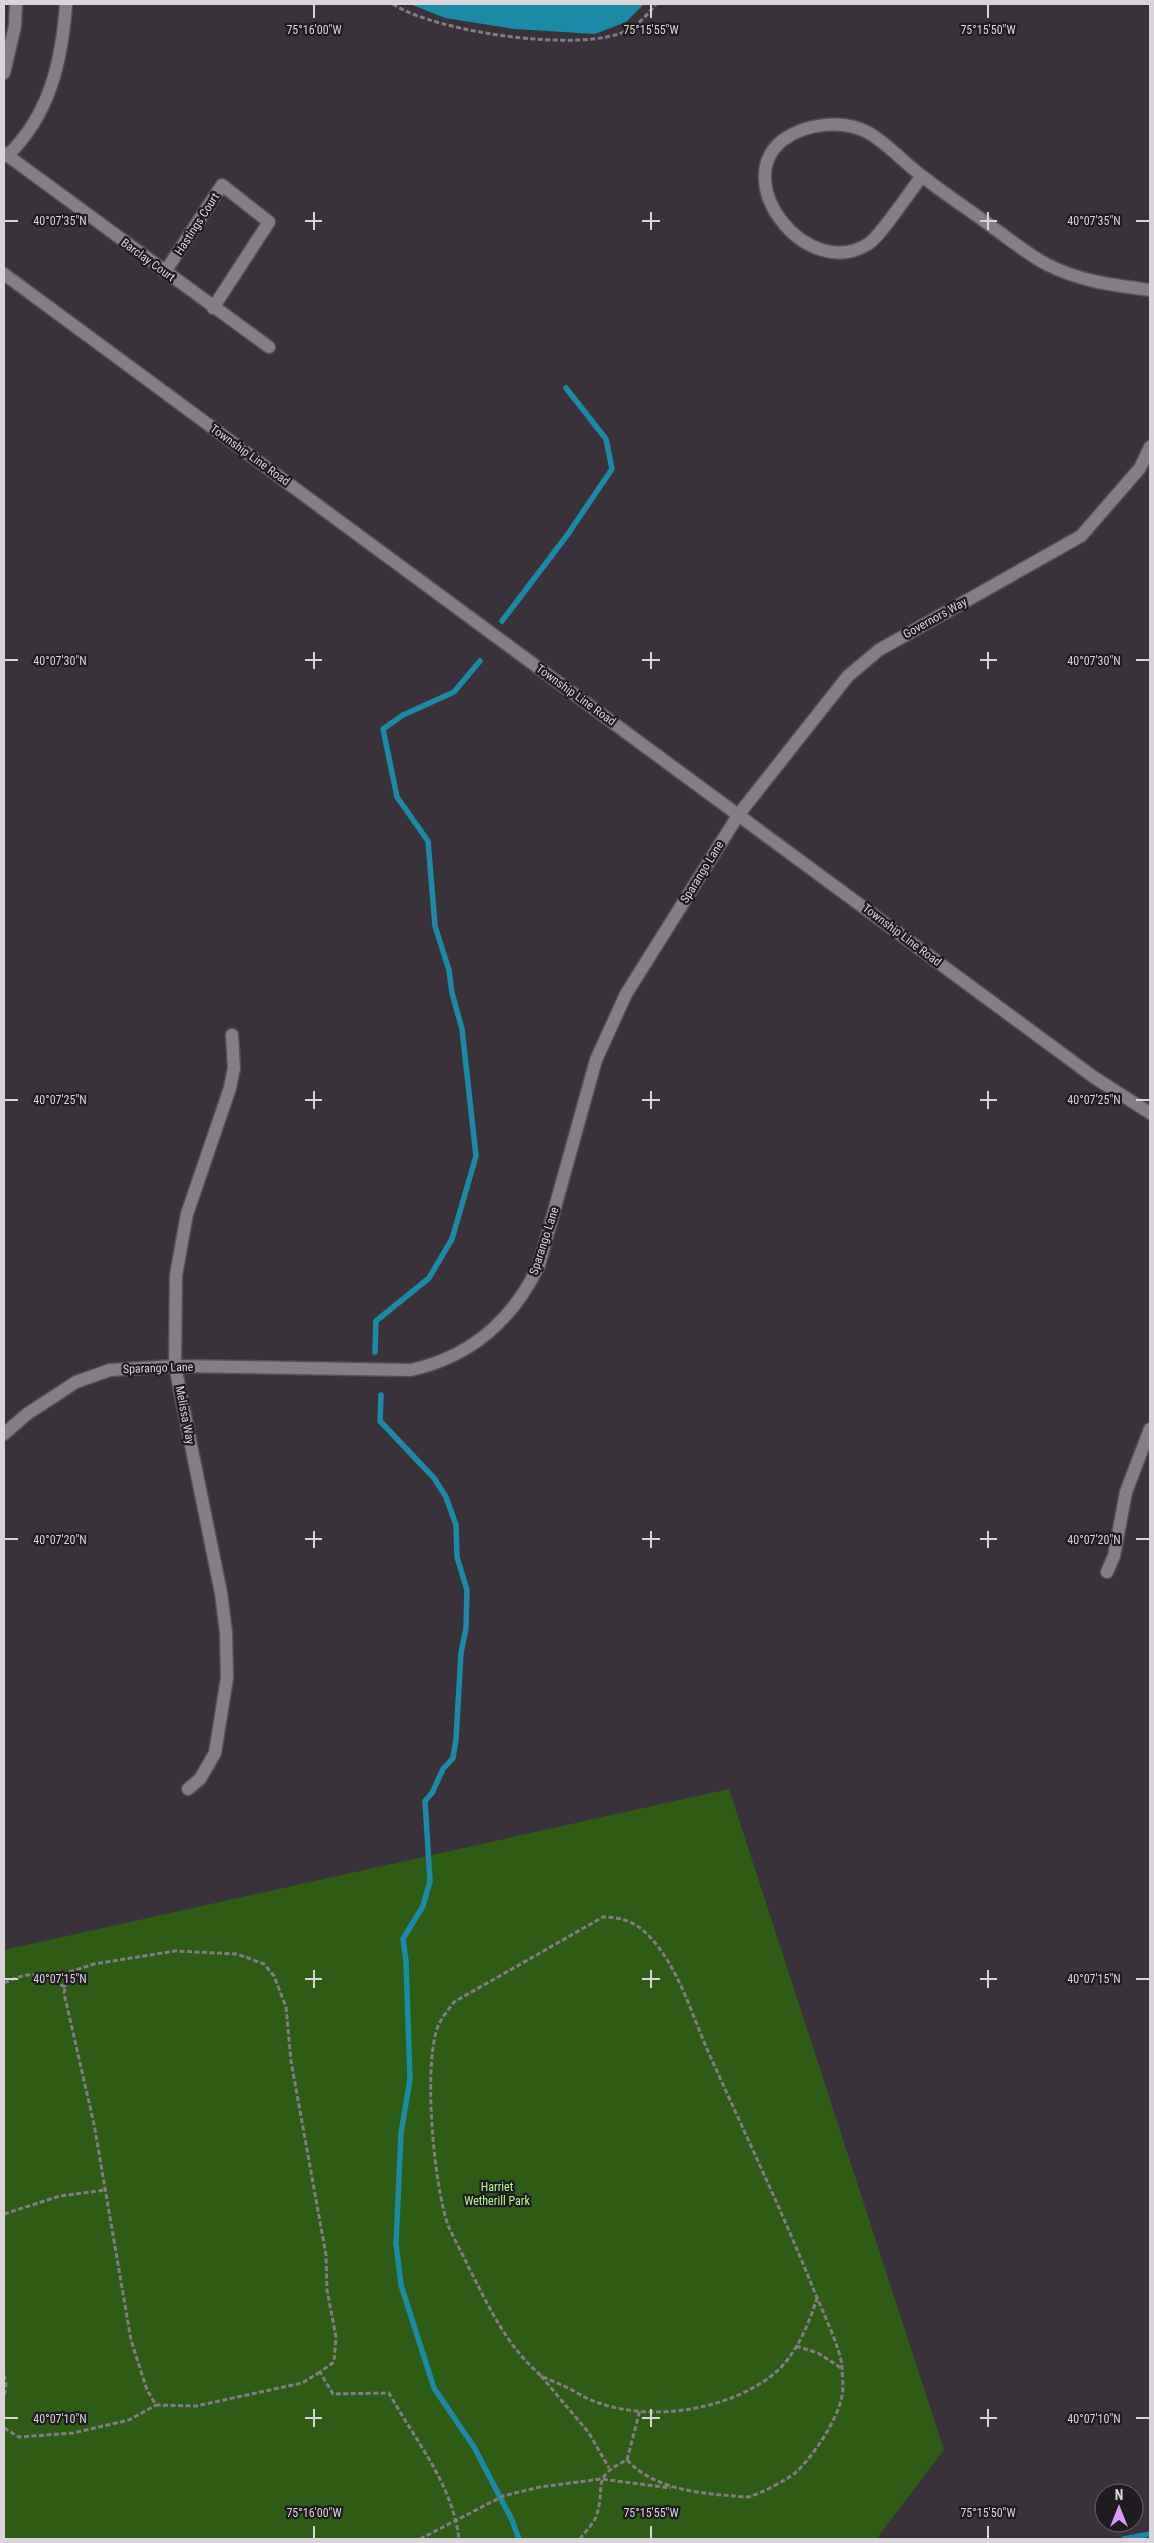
<svg xmlns="http://www.w3.org/2000/svg" width="1154" height="2543" font-family="'Roboto Condensed',sans-serif">
<style>
.green{fill:#2e5c15}
.water{fill:#1b8aa6}
.lines{fill:none;stroke-linecap:round;stroke-linejoin:round}
.stream{stroke:#1b8aa6;stroke-width:5.5}
.minor-casing{stroke:#554e55;stroke-width:15}
.path{stroke:#827c83;stroke-width:3;stroke-dasharray:5 2.5;stroke-linecap:butt}
.minor{stroke:#857d87;stroke-width:12}
.ticks{fill:none;stroke:#d9d4d9;stroke-width:2}
.labels{text-anchor:middle;dominant-baseline:central;stroke-width:4.5;stroke-linejoin:round;paint-order:stroke}
.street-label{font-size:12px;fill:#d9d4d9;stroke:#1f1b1f}
.park-label{font-size:12px;fill:#b1fb91;stroke:#1f1b1f}
.ticks-label{font-size:12px;text-anchor:middle;fill:#d9d4d9;stroke:#1f1b1f;stroke-width:4.5;stroke-linejoin:round;paint-order:stroke}
</style>
<rect width="100%" height="100%" fill="#3a323b"/>
<path class="green" d="M729,1789L944,2450L876,2539H4V1950Z"/>
<path class="water" d="M410,4H644L626,22L595,34L514,29L445,18Z"/>
<g class="lines">
<g class="stream">
<path d="M502,621L568,534L612,469L606,439L566,388"/>
<path d="M375,1352L376,1321L429,1278L452,1239L476,1156L462,1029L452,993L449,970L435,926L428,841L397,797L383,729L403,715L454,692L480,661"/>
<path d="M381,1395L380,1421L434,1478L446,1497L456,1525L457,1557L467,1590L466,1628L461,1653L456,1739L453,1758L443,1769L432,1793L425,1801L430,1881L423,1906L403,1939L406,1961L410,2079L401,2133L396,2244L401,2285L434,2388L474,2447L512,2520L519,2539"/>
<path d="M1124,2539L1150,2534"/>
</g>
<g class="minor-casing">
<g id="minor">
<path d="M4,73L15,26L16,4"/>
<path d="M4,153L269,347"/>
<path d="M7,156C50,115 62,60 66,4"/>
<path d="M922,176C911,190 879,238 868,244C807,282 729,182 783,140C806,123 844,119 869,133C888,144 904,163 922,176C946,195 971,211 995,229C1012,241 1030,256 1048,265C1083,282 1112,285 1150,290"/>
<path d="M165,272L222,185L269,222L213,308"/>
<path d="M4,274L1095,1078L1150,1113"/>
<path d="M4,1434L27,1414L76,1382L110,1370L175,1366L411,1370C470,1357 513,1320 539,1265L596,1060L626,994L739,814L848,676L879,650L1081,536L1140,468L1150,447"/>
<path d="M1107,1572L1114,1556L1126,1492L1150,1429"/>
<path d="M188,1789L200,1779L215,1753L227,1678L226,1632L221,1593L175,1366L176,1275L187,1214L230,1088L234,1068L232,1035"/>
</g>
</g>
<g class="path">
<path d="M393,4C435,32 583,54 628,30C638,25 649,13 656,4"/>
<path d="M4,1983C32,1970 39,1973 65,1987"/>
<path d="M4,2214L60,2196L105,2190"/>
<path d="M796,2346L818,2353L841,2368"/>
<path d="M320,2372L302,2383L196,2406L156,2405L147,2390L131,2340L94,2124L64,1993L69,1972L94,1964L175,1951L237,1954L264,1964L274,1976L286,2007L291,2061L326,2255L327,2290L336,2337L334,2362L320,2372L333,2394L389,2393C416,2442 452,2483 459,2539"/>
<path d="M4,2375L6,2384L4,2397"/>
<path d="M541,2376L589,2433L609,2468"/>
<path d="M4,2428L19,2437L73,2433L129,2420L156,2405"/>
<path d="M627,2460L640,2410"/>
<path d="M420,2539L503,2496L540,2487L601,2479L671,2488"/>
<path d="M580,2539C585,2532 593,2524 596,2517C607,2485 589,2478 627,2460C654,2489 697,2493 734,2496C739,2496 746,2498 751,2496C760,2494 788,2479 795,2473C813,2457 838,2419 842,2396C844,2387 842,2375 842,2366C840,2347 821,2308 813,2288C782,2211 746,2136 712,2060C694,2022 683,1978 656,1944C641,1925 627,1917 603,1917L454,2002C449,2009 443,2016 439,2024C422,2060 434,2187 448,2225C454,2239 462,2253 468,2266C488,2305 505,2343 538,2373C546,2380 559,2383 568,2388C578,2393 588,2400 599,2403C653,2422 730,2410 775,2373C796,2355 809,2324 817,2298"/>
</g>
<use href="#minor" class="minor"/>
</g>
<path class="ticks" d="M314,5V18M651,5V18M988,5V18M314,212V230M651,212V230M988,212V230M5,221H18M305,221H322M642,221H660M980,221H997M1136,221H1149M314,652V669M651,652V669M988,652V669M5,660H18M305,660H322M642,660H660M980,660H997M1136,660H1149M314,1091V1109M651,1091V1109M988,1091V1109M5,1100H18M305,1100H322M642,1100H660M980,1100H997M1136,1100H1149M314,1531V1548M651,1531V1548M988,1531V1548M5,1539H18M305,1539H322M642,1539H660M980,1539H997M1136,1539H1149M314,1970V1988M651,1970V1988M988,1970V1988M5,1979H18M305,1979H322M642,1979H660M980,1979H997M1136,1979H1149M314,2409V2427M651,2409V2427M988,2409V2427M5,2418H18M305,2418H322M642,2418H660M980,2418H997M1136,2418H1149M314,2526V2538M651,2526V2538M988,2526V2538"/>
<g class="labels">
<g class="street-label">
<text transform="translate(197 224) rotate(-57)">Hastings Court</text>
<text transform="translate(148 260) rotate(36)">Barclay Court</text>
<text transform="translate(250 455) rotate(36)">Township Line Road</text>
<text transform="translate(935 618) rotate(-29)">Governors Way</text>
<text transform="translate(576 695) rotate(36)">Township Line Road</text>
<text transform="translate(702 872) rotate(-58)">Sparango Lane</text>
<text transform="translate(902 935) rotate(37)">Township Line Road</text>
<text transform="translate(544 1241) rotate(-72)">Sparango Lane</text>
<text transform="translate(158 1368) rotate(-2)">Sparango Lane</text>
<text transform="translate(185 1415) rotate(79)">Melissa Way</text>
</g>
<g class="park-label">
<text x="497" y="2187">Harriet<tspan x="497" dy="14">Wetherill Park</tspan></text>
</g>
</g>
<g class="ticks-label">
<text x="314" y="34">75°16'00"W</text>
<text x="651" y="34">75°15'55"W</text>
<text x="988" y="34">75°15'50"W</text>
<text x="60" y="225">40°07'35"N</text>
<text x="1094" y="225">40°07'35"N</text>
<text x="60" y="665">40°07'30"N</text>
<text x="1094" y="665">40°07'30"N</text>
<text x="60" y="1104">40°07'25"N</text>
<text x="1094" y="1104">40°07'25"N</text>
<text x="60" y="1544">40°07'20"N</text>
<text x="1094" y="1544">40°07'20"N</text>
<text x="60" y="1983">40°07'15"N</text>
<text x="1094" y="1983">40°07'15"N</text>
<text x="60" y="2423">40°07'10"N</text>
<text x="1094" y="2423">40°07'10"N</text>
<text x="314" y="2517">75°16'00"W</text>
<text x="651" y="2517">75°15'55"W</text>
<text x="988" y="2517">75°15'50"W</text>
</g>
<rect width="1154" height="2543" fill="none" stroke="#d9d4d9" stroke-width="10"/>
<g transform="translate(1119 2508)"><circle r="24" fill="#1f1b1f" stroke="#696569"/>
<path d="M0-4L9 19L0 12L-9 19Z" fill="#d79bf9"/>
<text y="-8" font-size="14" font-weight="bold" text-anchor="middle" fill="#d9d4d9">N</text>
</g>
</svg>
